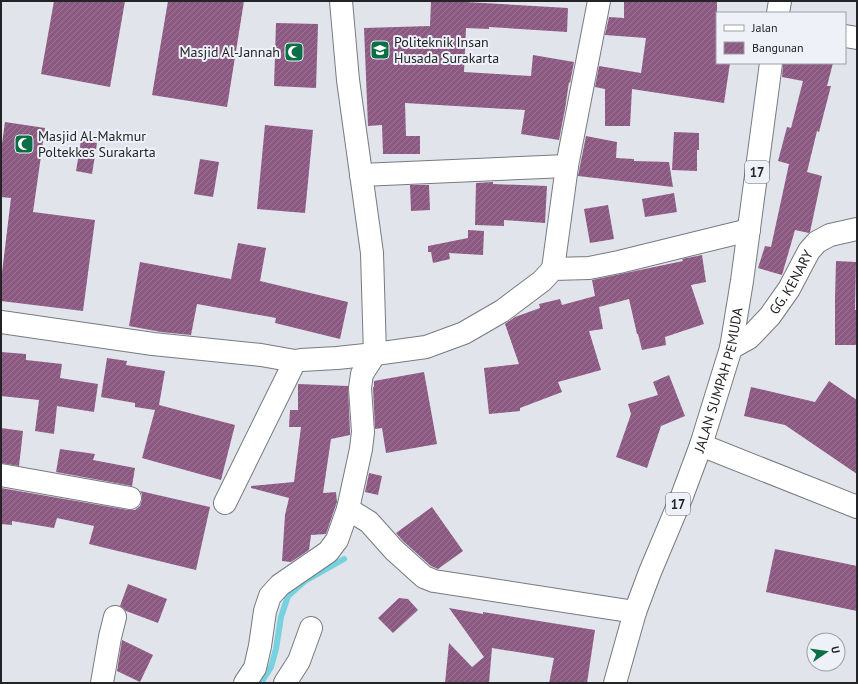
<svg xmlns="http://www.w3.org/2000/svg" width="858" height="684" font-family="'PT Sans',sans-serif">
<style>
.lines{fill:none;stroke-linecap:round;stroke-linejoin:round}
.stream{stroke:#76d2de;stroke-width:6}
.building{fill:url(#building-hatch)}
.minor-casing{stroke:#777a7f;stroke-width:24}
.highway-casing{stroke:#777a7f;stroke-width:24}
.minor{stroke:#fff;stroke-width:22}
.highway{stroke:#fff;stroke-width:22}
.labels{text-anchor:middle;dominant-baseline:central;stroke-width:4;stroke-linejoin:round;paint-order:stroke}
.shield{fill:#eef1f7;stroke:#606265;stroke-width:1}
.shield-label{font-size:13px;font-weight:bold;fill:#232426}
.poi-label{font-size:14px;fill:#232426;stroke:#eef1f7;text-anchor:start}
.street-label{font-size:14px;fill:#232426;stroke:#eef1f7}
</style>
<defs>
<pattern id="building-hatch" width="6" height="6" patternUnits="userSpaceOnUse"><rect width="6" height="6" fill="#8c5983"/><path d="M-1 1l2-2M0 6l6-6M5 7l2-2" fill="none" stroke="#9b7795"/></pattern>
</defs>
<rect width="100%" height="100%" fill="#e1e4ea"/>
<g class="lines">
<path class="stream" d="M261,683L271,667L276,649L281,617L288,596L305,581L344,559"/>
</g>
<g class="building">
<path d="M54,1H125L110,87L41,74Z"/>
<path d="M168,1H244L227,107L152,95Z"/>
<path d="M431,1H448L568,8L567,32L489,27V29L466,28L464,72L531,76L533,55L574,62L570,83L569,82L565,109L559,140L521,134L525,110L405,103L406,136H420V154H383L382,125L368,126L364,28L430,26Z"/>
<path d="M624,1H717V63H730L724,103L632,89L630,126H605V89L595,87L599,66L641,73L646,38L605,35L609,17L624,18Z"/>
<path d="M276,23L318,24L316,88L274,86Z"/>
<path d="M783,63H833L827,86H831L819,132L817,131L807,172L822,176L810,232L809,233L795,230L782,275L758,268L765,246L771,247L789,164L778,161L787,127L791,128L803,81L782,77Z"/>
<path d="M5,122L45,128L33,212L95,220L83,311L1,301V281L11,198L1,197V151Z"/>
<path d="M265,125L313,130L305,213L257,209Z"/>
<path d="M674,132L699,133V150H697V171L672,170Z"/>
<path d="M586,136L617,142L616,158L634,159V161L669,162L673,187L578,176Z"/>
<path d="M81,141L97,143L92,174L76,171Z"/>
<path d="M200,159L219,162L213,197L194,194Z"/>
<path d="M493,182V184L547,186L545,223L504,220V226L475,225L476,183Z"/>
<path d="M410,185H429L430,210L411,211Z"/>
<path d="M674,193L677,212L645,217L642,199Z"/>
<path d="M608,205L614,239L590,243L584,209Z"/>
<path d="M468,230L484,231L483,255L449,253L450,259L433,263L431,252H428V246L468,238Z"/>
<path d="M238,243L266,248L260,281L348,302L340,339L275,323L276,318L197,304L191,335L161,332L129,326L140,262L231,279Z"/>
<path d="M702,255L706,282L691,285L704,324L665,337L666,345L642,350L638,334H637L629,299L599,307L603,329L589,331L601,370L558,382L562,392L520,408V411L489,414L484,368L519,364L505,324L515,317L540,308L539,304L560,299L562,305L595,296L592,280L683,261L682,259Z"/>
<path d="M836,261L856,262L855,310H857V345H835V298Z"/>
<path d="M1,352L26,354V360L62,364L60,378L98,384L94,412L57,406L54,434L35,431L39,400L1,396Z"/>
<path d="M107,358L127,361L126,365L165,371L159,405L235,425L221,480L142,458L155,410L135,407V403L101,397Z"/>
<path d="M424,372L437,444L386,453L382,428L375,429L373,388V387H374V381Z"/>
<path d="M669,375L685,416L661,426L647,468L616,457L631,414L628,404L658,395L653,382Z"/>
<path d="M829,381L857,400V474L785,425L744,416L751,387L815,402Z"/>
<path d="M298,384L348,386L350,432V435L331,439L323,493L336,492L337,502L326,534L311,535L309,550L291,562L282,561L285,515L289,498L251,488V486L294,482L301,427H289L290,410H298Z"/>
<path d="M1,428L23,431L19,466L1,463Z"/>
<path d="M60,449L95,454L93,460L135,468L132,486L56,472Z"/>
<path d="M369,473L382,476L378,495L365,492Z"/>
<path d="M1,488L128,510H135L140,506L142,500V494L140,491L210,507L196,570L89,544L94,526L57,518L54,528L12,521V525L1,524Z"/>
<path d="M432,507L463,551L438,569L431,566L403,541L396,533Z"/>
<path d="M775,549L857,566V611L766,592Z"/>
<path d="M128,584L167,599L158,623L126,611L123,608L120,606Z"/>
<path d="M399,598L408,599L418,610L393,633L378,618Z"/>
<path d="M449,608L483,614V612L595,630L587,683H549L554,658L492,648L489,683H445L449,643L472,667L484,657Z"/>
<path d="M122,640L153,655L140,682L117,671Z"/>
</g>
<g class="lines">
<g class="minor-casing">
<g id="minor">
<path d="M845,36L857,38"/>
<path d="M361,175L567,166"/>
<path d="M553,269L567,166L599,1"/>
<path d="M1,322L153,344L261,355L295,361L301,360L337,358L375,354L426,347L464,333L502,311L542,281L553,269L589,268L619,262L749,230"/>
<path id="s1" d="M731,348L749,338L770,316L789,289L809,251L817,242L830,235L857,229"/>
<path d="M701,445L857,507"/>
<path d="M1,475L130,498"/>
<path d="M225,503L295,361"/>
<path d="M348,509L369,522L394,550L424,577L434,581L635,612"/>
<path d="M102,683L110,637L115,617"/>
<path d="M245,683L255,668L260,646L265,611L270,596L280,585L328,552L337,540L348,509L361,449L363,432L360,388L362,374L375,354L372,253L348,80L341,1"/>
<path d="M285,683L299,661L311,628"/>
</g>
</g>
<g class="highway-casing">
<g id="highway">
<path d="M778,13L780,1"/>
<path id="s2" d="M615,683L635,612L650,572L682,496L701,445L731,348L742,281L771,63"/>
</g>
</g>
<use href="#minor" class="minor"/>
<use href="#highway" class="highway"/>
</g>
<defs>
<g id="university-square" transform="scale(1)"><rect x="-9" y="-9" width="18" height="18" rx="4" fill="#0a6f45" stroke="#eef1f7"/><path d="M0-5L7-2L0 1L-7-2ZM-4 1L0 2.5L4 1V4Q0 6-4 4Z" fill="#fff"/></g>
<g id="mosque-square" transform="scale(1)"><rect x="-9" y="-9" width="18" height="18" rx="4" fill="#0a6f45" stroke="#eef1f7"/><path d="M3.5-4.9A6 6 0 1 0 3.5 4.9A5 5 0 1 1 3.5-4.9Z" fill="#fff"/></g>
</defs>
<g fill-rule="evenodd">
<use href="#university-square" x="380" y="50"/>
<use href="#mosque-square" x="294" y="52"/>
<use href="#mosque-square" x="24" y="144"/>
</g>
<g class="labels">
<g class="shield">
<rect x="745" y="161" width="24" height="22" rx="3"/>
<rect x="666" y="493" width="24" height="22" rx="3"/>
</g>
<g class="shield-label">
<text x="757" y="172">17</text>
<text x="678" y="504">17</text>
</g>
<g class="poi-label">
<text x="394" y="42">Politeknik Insan<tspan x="394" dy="16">Husada Surakarta</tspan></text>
<text x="280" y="52" text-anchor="end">Masjid Al-Jannah</text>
<text x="38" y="136">Masjid Al-Makmur<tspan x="38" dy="16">Poltekkes Surakarta</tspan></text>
</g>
<g class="street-label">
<text stroke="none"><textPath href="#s1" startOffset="91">GG. KENARY</textPath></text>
<text stroke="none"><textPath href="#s2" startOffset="321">JALAN SUMPAH PEMUDA</textPath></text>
</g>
</g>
<rect width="858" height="684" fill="none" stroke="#232426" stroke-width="4"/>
<rect x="716" y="12" width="130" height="52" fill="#eef1f7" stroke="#9d9fa3"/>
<rect x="724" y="25" width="20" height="6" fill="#ffffff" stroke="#9d9fa3"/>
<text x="752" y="32" font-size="12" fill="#232426">Jalan</text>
<rect x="724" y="42" width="20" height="12" fill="url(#building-hatch)" stroke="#9d9fa3"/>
<text x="752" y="52" font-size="12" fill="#232426">Bangunan</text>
<g transform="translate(826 652) rotate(77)"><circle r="19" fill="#eef1f7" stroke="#9d9fa3"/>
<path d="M0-3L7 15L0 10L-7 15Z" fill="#0a6f45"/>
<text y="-6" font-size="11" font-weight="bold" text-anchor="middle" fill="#232426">U</text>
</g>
</svg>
